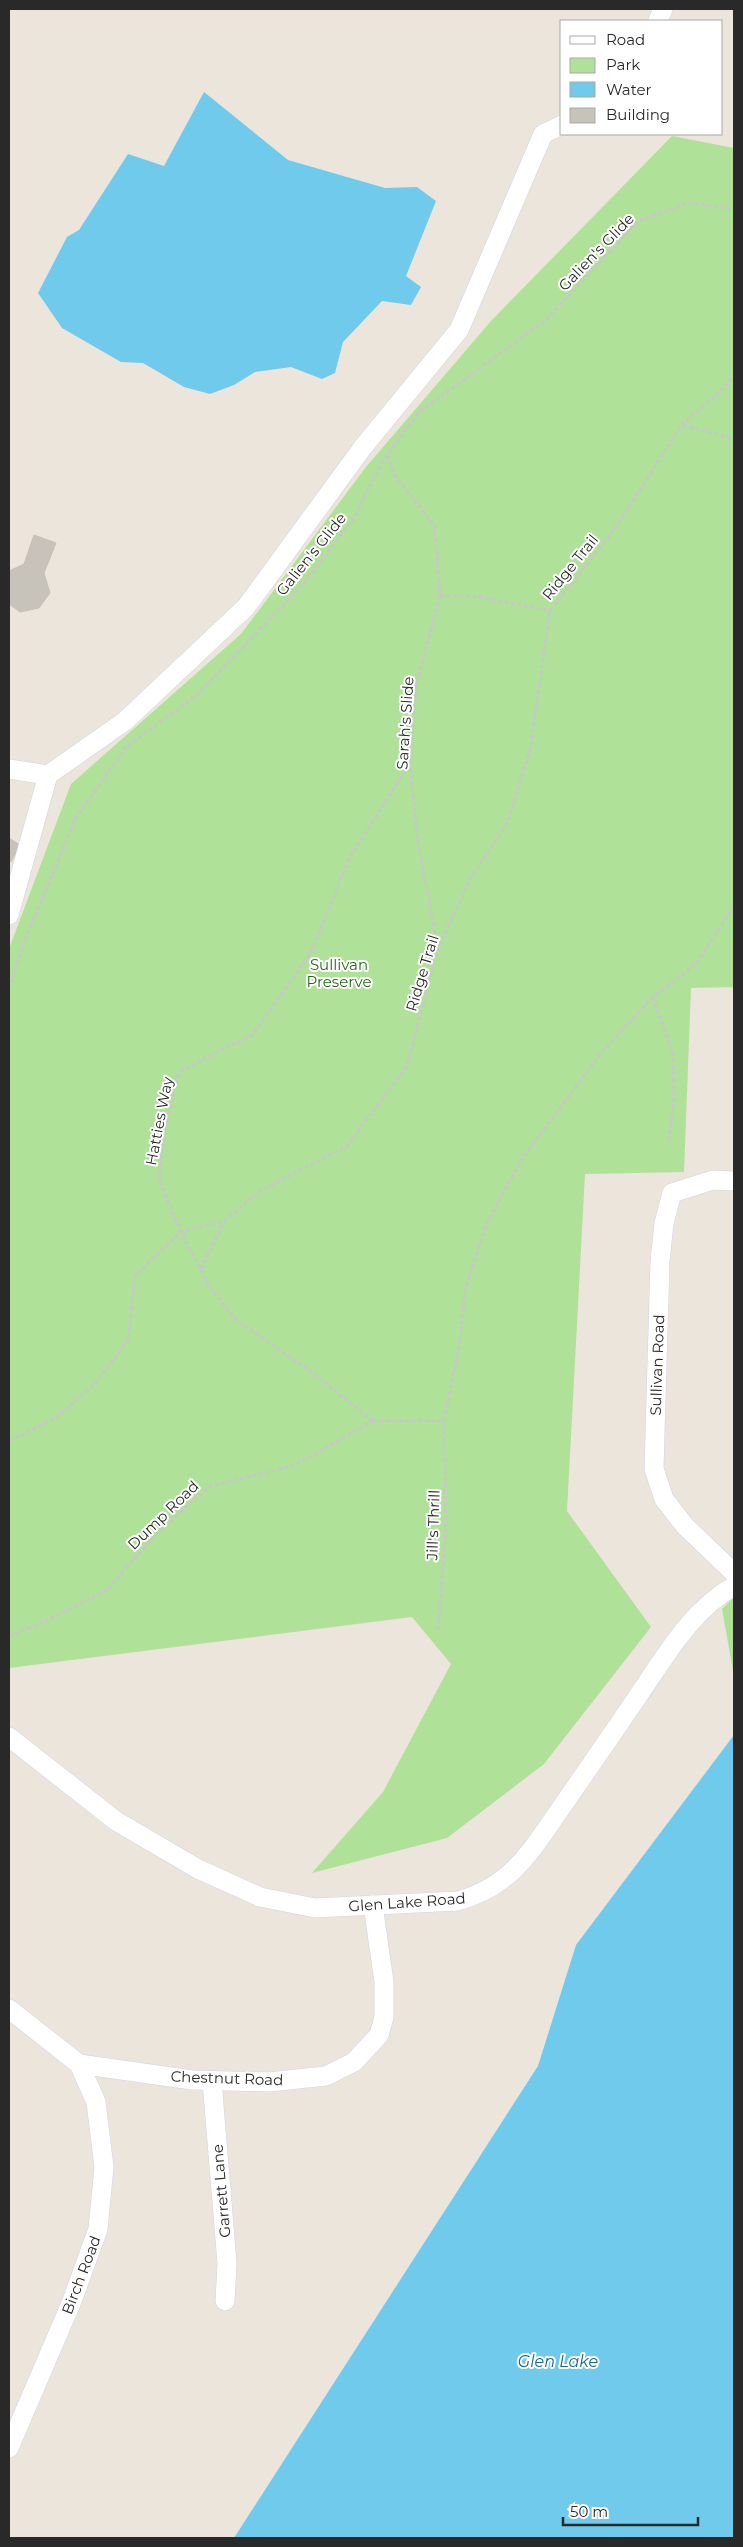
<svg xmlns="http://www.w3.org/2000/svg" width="743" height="2547" font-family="Montserrat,sans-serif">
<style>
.green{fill:#b0e198}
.water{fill:#6fcaec}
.building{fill:#c7c3ba;stroke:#c7c1b5}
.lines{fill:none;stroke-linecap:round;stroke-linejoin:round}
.minor-casing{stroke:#d1d4e2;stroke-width:20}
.path{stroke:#c7c7c7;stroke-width:3;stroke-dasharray:4 2.5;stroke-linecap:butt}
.minor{stroke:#fff;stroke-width:19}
.labels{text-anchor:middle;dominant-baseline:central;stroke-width:4;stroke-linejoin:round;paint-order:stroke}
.street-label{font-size:15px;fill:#292929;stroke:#fff}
.park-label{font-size:15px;fill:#29651b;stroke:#fff}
.water-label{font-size:16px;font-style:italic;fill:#0f6797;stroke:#fff}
</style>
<rect width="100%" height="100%" fill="#ebe5db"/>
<g class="green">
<path d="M672,136L734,148V987L691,988L684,1172L585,1174L567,1511L651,1627L544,1764L447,1838L312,1873L383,1792L451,1664L412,1617L9,1668V949L71,784L241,634L366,467L491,321Z"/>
<path d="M734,1597V1676L722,1609Z"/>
</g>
<g class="water">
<path d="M204,92L288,160L385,188L417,187L436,201L406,276L421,287L411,305L382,301L343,342L335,373L322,379L291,367L255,372L234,385L210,394L184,387L143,363L121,362L62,328L38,293L67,237L79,230L128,154L164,166Z"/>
<path d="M734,1735V2538H234L538,2066L576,1945Z"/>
</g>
<g class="building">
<path d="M34,535L56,543L44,573L50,593L39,608L20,612L9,604V571L24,564Z"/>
<path d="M9,838L20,845L11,862L9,861Z"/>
</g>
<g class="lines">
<g class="minor-casing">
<g id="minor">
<path d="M658,21L663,9"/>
<path d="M9,769L48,775"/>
<path d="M9,915L48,775L125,721L246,607L363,447L459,330L543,134L562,125"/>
<path d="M734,1181L713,1180L672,1193L664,1223L660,1261L654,1469L664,1499L685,1526L734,1573"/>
<path d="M9,1737L116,1821L198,1869L260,1897L315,1908L457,1901C512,1887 532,1849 563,1805C588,1769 613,1733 638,1696C665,1657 691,1610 734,1586"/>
<path d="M9,2009L79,2064L96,2102L104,2167L98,2229L72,2301L9,2448"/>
<path d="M79,2064L192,2080L269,2082L326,2076L354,2062L379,2035L384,2017V1982L373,1905"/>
<path d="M212,2081L227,2263L225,2301"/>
</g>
</g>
<g class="path">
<path d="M683,425L734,439"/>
<path d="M387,456L395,475L435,527L440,596L416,686L410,764L417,837L438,947"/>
<path d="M440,596L480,597L550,611"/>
<path d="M9,989L26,938L76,818L127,746L197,695L303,585L354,519L381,464L418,413L545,321L638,221L689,203L734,209"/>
<path d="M653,997L673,1054L674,1103L668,1143"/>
<path d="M201,1269L224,1222"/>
<path d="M373,1421L310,1371L236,1320L210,1287L181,1232L159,1180L165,1130L179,1072L253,1034L311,953L350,857L410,764"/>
<path d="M373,1421H444L459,1347L466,1287L487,1223L522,1159L602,1052L653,997L696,964L734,906"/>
<path d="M9,1441L56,1418L94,1385L128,1341L135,1276L181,1232L224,1221L260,1191L347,1146L407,1067L438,948L472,876L508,822L530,750L550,611L615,529L682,424L719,393L734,376"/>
<path d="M438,1630L446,1529L444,1421"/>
<path d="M9,1636L45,1622L107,1590L157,1533L210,1486L293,1466L373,1421"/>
</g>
<use href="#minor" class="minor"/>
</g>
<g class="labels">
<g class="street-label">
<text transform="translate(596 252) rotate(-46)">Galien's Glide</text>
<text transform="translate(311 554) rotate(-51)">Galien's Glide</text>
<text transform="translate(570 567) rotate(-51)">Ridge Trail</text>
<text transform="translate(405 723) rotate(-86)">Sarah's Slide</text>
<text transform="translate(422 973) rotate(-73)">Ridge Trail</text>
<text transform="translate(159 1121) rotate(-79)">Hatties Way</text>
<text transform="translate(657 1365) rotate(-88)">Sullivan Road</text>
<text transform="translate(163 1515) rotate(-44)">Dump Road</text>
<text transform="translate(433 1525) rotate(-88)">Jill's Thrill</text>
<text transform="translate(407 1902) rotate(-4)">Glen Lake Road</text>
<text transform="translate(227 2078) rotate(2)">Chestnut Road</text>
<text transform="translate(221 2191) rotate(-95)">Garrett Lane</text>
<text transform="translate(81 2275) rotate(-69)">Birch Road</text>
</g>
<g class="park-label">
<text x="339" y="964">Sullivan<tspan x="339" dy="17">Preserve</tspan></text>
</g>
<g class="water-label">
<text x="558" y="2361">Glen Lake</text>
</g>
</g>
<rect width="743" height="2547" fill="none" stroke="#292929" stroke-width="20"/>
<rect x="560" y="20" width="162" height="115" fill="#ffffff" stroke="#a9a9a9"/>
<rect x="570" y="36" width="25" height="8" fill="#ffffff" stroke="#a9a9a9"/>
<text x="606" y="45" font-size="15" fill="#292929">Road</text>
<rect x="570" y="58" width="25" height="15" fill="#b0e198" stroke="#a9a9a9"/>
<text x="606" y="70" font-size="15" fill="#292929">Park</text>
<rect x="570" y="82" width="25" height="15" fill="#6fcaec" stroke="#a9a9a9"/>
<text x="606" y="95" font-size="15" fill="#292929">Water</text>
<rect x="570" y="108" width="25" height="15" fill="#c7c3ba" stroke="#a9a9a9"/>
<text x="606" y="120" font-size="15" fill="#292929">Building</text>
<path d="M563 2517v8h135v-8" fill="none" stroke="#292929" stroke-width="2.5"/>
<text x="570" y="2517" font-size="15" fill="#292929" stroke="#ffffff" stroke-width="4" paint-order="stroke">50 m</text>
</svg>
